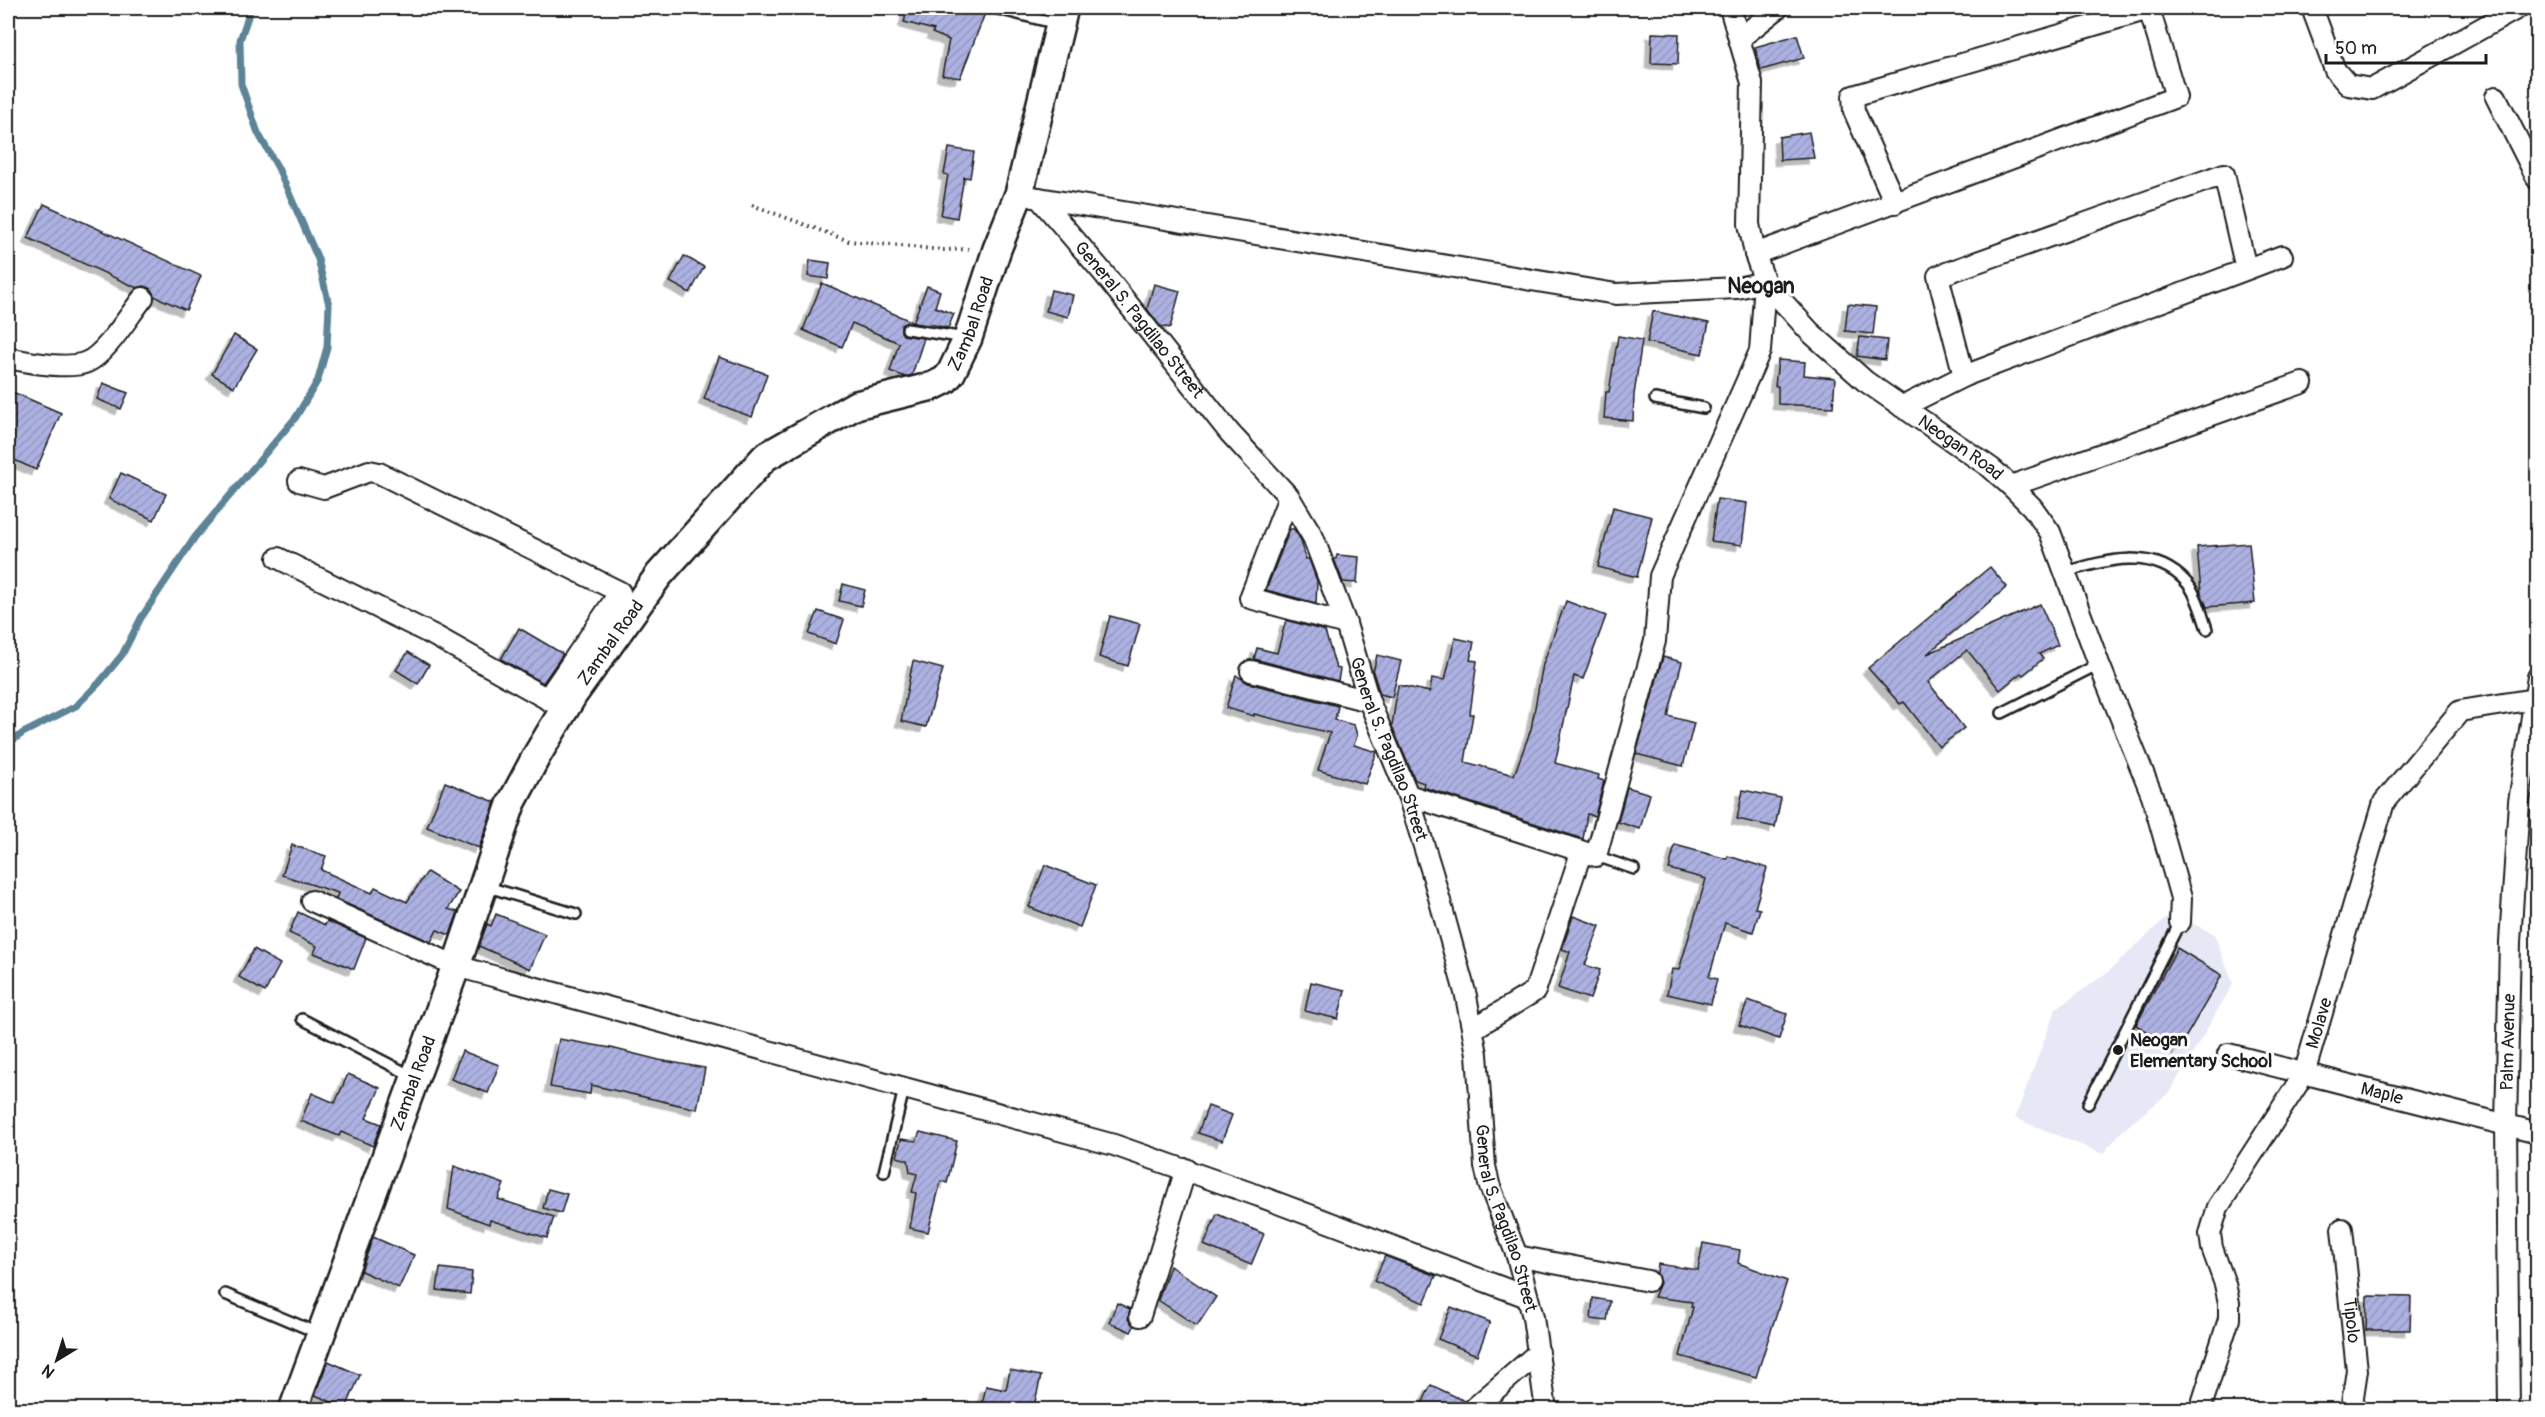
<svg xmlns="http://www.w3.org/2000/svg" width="2545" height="1417" font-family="Pangolin,sans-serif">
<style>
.built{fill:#e6e8f6}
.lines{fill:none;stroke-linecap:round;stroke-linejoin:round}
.stream{stroke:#5d8397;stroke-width:7}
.building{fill:url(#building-hatch);stroke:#1c1c1c;stroke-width:1.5;filter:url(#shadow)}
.lane-casing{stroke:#1c1c1c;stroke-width:14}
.street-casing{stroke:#1c1c1c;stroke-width:24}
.secondary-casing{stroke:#1c1c1c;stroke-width:32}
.path{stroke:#1c1c1c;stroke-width:4;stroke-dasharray:1.5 4.5;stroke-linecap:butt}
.lane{stroke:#fff;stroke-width:9}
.street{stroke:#fff;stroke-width:20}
.secondary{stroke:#fff;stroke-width:27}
.poi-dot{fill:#1c1c1c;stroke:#fff;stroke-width:2}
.labels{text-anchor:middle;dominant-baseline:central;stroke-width:6;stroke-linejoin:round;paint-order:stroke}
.street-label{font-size:18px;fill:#1c1c1c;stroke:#fff}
.poi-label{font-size:18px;font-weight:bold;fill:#1c1c1c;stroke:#fff;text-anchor:start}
.quarter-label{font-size:21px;font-weight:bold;fill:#1c1c1c;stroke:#fff}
</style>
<defs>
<pattern id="building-hatch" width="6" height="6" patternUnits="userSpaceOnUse" patternTransform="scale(1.5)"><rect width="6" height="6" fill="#adb1e2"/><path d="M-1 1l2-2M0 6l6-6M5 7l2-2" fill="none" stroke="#9498c1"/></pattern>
<filter id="shadow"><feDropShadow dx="-5.5" dy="5.5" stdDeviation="0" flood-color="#0004"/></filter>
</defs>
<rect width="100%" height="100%" fill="#fff"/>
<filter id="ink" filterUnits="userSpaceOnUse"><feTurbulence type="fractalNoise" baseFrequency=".0167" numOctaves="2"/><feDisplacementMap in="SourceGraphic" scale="12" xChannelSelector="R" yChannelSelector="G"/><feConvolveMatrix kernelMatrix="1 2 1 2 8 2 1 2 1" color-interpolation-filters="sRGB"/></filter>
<g filter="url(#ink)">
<path class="built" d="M2171,913L2214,934L2233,984L2170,1092L2123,1130L2103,1154L2015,1118L2056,1009L2108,972Z"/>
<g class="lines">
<path class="stream" d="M8,744L23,733L76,706L99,683L122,655L141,618L195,537L296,417L318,380L327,347L329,305L318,259L278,168L258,133L241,84L240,40L251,8"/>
</g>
<g class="building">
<path d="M908,8H987L960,78L942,75L949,40L932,33L934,30L904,22Z"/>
<path d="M1652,33L1679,34L1678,64L1651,63Z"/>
<path d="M1797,35L1804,58L1761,70L1755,47Z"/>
<path d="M1809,132L1814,158L1780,160L1779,137Z"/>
<path d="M949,148L974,152L970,178L964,177L957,218L941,215L948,175L944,174Z"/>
<path d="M44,204L201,276L186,310L154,296L150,288L144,286L137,288L28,238Z"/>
<path d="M684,256L704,267L690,293L670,282Z"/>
<path d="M810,260L830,263L828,279L808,276Z"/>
<path d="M822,283L913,322L927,286L940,291L935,307L954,314L948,328L929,324L928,325L907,322L901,325V331L903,335L924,338L912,375L905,377L890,371L899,343L852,323L842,347L803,330Z"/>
<path d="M1154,284L1180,291L1170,328L1160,326L1147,309Z"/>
<path d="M1051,290L1073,295L1068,317L1046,311Z"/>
<path d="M1848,304L1876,307L1873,334L1845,331Z"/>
<path d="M1653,311L1709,323L1702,354L1647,342Z"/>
<path d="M234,335L257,349L234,387L212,374Z"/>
<path d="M1618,336L1642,340L1634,395L1633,421L1604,418L1606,392H1609Z"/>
<path d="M1860,337L1887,340L1885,360L1857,356Z"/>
<path d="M719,357L767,374L752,417L704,399Z"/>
<path d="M1778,360L1805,362L1804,375L1835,378L1833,407L1778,404V386H1775Z"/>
<path d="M103,383L128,393L121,409L97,399Z"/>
<path d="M8,390L61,413L36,470L8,457Z"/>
<path d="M121,473L166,494L154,520L109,499Z"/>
<path d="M1717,499L1747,503L1742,545L1711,541Z"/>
<path d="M1613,507L1652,517L1637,577L1598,567Z"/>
<path d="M1290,529H1294L1301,540L1306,559H1309L1317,581L1316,603L1266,590Z"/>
<path d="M2249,543L2255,603L2207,607L2201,593L2197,547Z"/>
<path d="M1337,555L1359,557L1357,583L1343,582L1334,559H1336Z"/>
<path d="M1990,567L2007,587L1927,654L2040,604L2058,645L2039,654L2043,659L2023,675L2021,673L2000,690L1967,650L1928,682L1964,728L1939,747L1904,702L1900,704L1868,668Z"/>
<path d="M843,584L865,590L861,606L839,601Z"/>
<path d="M1566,601L1606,616L1583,679L1574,676L1555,763L1599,775L1598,779L1604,781L1595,816L1587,814L1583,839L1423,787L1424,783L1415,780L1392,726L1398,685L1430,692L1432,678L1445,680L1455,638L1474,642L1470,660L1477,661L1470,714H1473L1465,762L1514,775L1531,729L1543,664Z"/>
<path d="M818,611L844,620L836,644L809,634Z"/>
<path d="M1110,616L1140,624L1128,666L1099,657Z"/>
<path d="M1286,620L1325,631L1336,668L1340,669L1338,681L1254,659L1257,648L1277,653Z"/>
<path d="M519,628L563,654L543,683L501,659Z"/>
<path d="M408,652L429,665L418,684L396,670Z"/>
<path d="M1377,655L1401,661L1392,697L1380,694L1373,672Z"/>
<path d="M1663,657L1682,662L1668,716L1694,723L1683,766L1636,754Z"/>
<path d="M913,661L943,669L926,727L901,721Z"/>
<path d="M1236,675L1248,683L1338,706L1335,720L1354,725L1357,735L1354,745L1377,752L1365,784L1318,770L1330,733L1254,714V716L1226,708Z"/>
<path d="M445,782L495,802L479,848L427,827Z"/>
<path d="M1627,787L1650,794L1640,829L1618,822Z"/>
<path d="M1743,790L1781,798L1775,827L1737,819Z"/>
<path d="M292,845L326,856L321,870L372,893L375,887L407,902L427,872L459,892L448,909L458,912L450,935L437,930L431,942L336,899L338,893L282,875Z"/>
<path d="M1675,845L1727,859L1728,856L1767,868L1755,908L1760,909L1753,932L1725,923L1709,977L1717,979L1711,1004L1667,994L1672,969L1679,970L1706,879L1669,869Z"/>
<path d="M1045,865L1096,885L1080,927L1029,907Z"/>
<path d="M298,912L325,925L327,921L366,938L354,969L314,953L317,946L289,933Z"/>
<path d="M496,914L545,934L530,969L479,946L487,924L491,926Z"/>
<path d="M1573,916L1600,926L1585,965L1600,970L1590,999L1558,988L1570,952L1562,949Z"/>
<path d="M2177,948L2222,975L2178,1050L2136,1025Z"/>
<path d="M254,949L280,964L265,992L239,977Z"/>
<path d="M1311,982L1345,990L1338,1019L1305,1011Z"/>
<path d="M1748,1000L1787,1014L1779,1039L1739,1025Z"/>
<path d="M559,1039L611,1048L659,1060L705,1068L697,1109L591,1085L590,1094L550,1087Z"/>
<path d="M462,1051L499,1065L488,1093L451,1079Z"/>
<path d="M348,1074L380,1088L366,1118L381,1124L373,1146L341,1132L339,1136L301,1121L312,1093L335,1103Z"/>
<path d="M1208,1106L1232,1115L1222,1141L1198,1133Z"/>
<path d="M920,1132L957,1141L947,1183L941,1181L928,1232L910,1228L916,1193L912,1192L917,1174L910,1172L908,1160L897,1157L901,1139L916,1141Z"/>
<path d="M454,1166L504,1184L498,1199L554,1217L547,1238L490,1220L489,1224L448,1209Z"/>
<path d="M548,1189L567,1194L561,1213L543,1208Z"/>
<path d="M1217,1214L1264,1234L1251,1265L1204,1245Z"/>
<path d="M373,1237L414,1255L399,1288L361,1271Z"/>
<path d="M1703,1243L1740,1250L1738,1263L1787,1281L1756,1377L1680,1356L1693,1307H1691L1692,1302L1654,1297L1660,1283L1657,1273L1658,1264L1698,1270Z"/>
<path d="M1385,1256L1436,1276L1424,1303L1374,1281Z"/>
<path d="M1170,1266L1216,1297L1197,1326L1158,1300Z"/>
<path d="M440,1268L472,1272L470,1294L437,1290Z"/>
<path d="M2367,1296L2411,1297L2410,1330H2366Z"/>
<path d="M1593,1298L1610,1301L1607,1321L1591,1319Z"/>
<path d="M1117,1303L1130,1309L1128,1319L1134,1326L1131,1332L1109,1322Z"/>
<path d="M1451,1307L1490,1322L1477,1355L1438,1339Z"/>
<path d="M328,1361L360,1375L346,1408L315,1395Z"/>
<path d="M1010,1370L1041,1376L1033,1410H981L986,1386L1006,1390Z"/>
<path d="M1431,1385L1465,1401L1460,1410H1419Z"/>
</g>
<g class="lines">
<g class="lane-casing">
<g id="lane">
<path d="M994,8L1057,24"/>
<path d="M907,329L966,338"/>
<path d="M1655,399L1704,408"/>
<path d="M2066,572C2106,560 2154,546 2187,583C2197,594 2202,615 2207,629"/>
<path d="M2002,713L2099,664"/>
<path d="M1596,856L1634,869"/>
<path d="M485,886L576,914"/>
<path d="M302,1019L412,1076"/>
<path d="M2088,1104L2180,922"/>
<path d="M884,1172L904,1089"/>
<path d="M225,1294L318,1333"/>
</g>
</g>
<g class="street-casing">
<g id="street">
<path id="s1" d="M1730,8L1752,83L1749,224L1755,254L1765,282L1810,332L1865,381L1991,468L2011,486L2032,507L2050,532L2099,664L2152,795L2181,898L2180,922"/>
<path d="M2312,8L2335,70L2348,85L2372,89L2518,8"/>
<path d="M1739,39L1778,8"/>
<path d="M2496,97L2538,180"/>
<path id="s2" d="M1033,197L1039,198L1105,275L1229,432L1289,497L1313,537L1346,624L1369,701L1408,795L1432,872L1466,996L1477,1054L1485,1166L1489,1184L1517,1256L1533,1317L1546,1410"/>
<path d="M1039,198L1616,294L1737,288L1765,282L1760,351L1660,576L1655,641L1596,856L1408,795"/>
<path d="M1755,254L2176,97L2149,9L1853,96L1854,111L1895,203"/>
<path d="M8,358C27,362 69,370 87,362C106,354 129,315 143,298"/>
<path d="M1964,376L1938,276L2224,174L2246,269"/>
<path d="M1902,407L1964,376L2282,256"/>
<path d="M299,481L324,488L369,471L379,473L620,592L547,699"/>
<path d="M2011,486L2302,383"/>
<path d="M1289,497L1250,598L1346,624"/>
<path d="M278,558L435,636L558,705"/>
<path d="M1251,671L1369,701"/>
<path d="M312,901L456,966L1114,1145L1259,1196L1527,1297"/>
<path d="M1473,1029L1535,991L1581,853"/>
<path id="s3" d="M2228,1054L2538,1133"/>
<path id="s4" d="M2342,1229L2357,1370L2351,1410"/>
<path d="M1517,1256L1648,1281"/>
<path d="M1140,1316L1186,1169"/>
<path d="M1472,1410L1539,1352"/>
<path id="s5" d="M2200,1410L2229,1319V1303L2225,1284L2212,1248L2210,1234L2218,1207L2304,1074L2384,802L2460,711L2534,699"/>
<path id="s6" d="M2509,1410L2506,1125L2510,942L2519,802L2538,677"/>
</g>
</g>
<g class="secondary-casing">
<g id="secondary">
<path id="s7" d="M293,1410L456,966L511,804L537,755L573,695L659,575L765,457L856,405L933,386L945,380L951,373L968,338L997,249L1019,194L1064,8"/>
</g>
</g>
<path class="path" d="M752,205L849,241L943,250L972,249"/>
<use href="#lane" class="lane"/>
<use href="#street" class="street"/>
<use href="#secondary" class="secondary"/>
</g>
</g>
<circle class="poi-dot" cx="2118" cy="1050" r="6"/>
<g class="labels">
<g class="street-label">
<text stroke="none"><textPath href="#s2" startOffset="164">General S. Pagdilao Street</textPath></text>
<text stroke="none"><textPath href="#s7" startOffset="1336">Zambal Road</textPath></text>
<text stroke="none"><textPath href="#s1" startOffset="537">Neogan Road</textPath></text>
<text stroke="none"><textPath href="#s7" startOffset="834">Zambal Road</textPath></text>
<text stroke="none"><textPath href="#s2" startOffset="668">General S. Pagdilao Street</textPath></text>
<text stroke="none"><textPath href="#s5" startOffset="423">Molave</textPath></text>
<text stroke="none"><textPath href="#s6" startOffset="368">Palm Avenue</textPath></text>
<text stroke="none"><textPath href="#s7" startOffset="348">Zambal Road</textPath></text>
<text stroke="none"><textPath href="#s3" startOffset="159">Maple</textPath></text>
<text stroke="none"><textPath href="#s2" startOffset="1154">General S. Pagdilao Street</textPath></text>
<text stroke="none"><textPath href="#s4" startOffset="92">Tipolo</textPath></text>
</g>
<g class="poi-label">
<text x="2130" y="1040">Neogan<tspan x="2130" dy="21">Elementary School</tspan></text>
</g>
<g class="quarter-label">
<text x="1761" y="286">Neogan</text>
</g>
</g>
<rect width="2545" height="1417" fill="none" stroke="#fff" stroke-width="30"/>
<rect x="15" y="15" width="2515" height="1387" fill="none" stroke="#1c1c1c" stroke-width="2" filter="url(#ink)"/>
<g transform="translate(57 1360) rotate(218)" stroke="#ffffff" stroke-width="4.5" paint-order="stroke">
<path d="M0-4.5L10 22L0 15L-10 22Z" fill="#1c1c1c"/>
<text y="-9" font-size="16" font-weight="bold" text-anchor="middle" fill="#1c1c1c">N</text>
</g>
<path d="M2326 54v9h160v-9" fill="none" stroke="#1c1c1c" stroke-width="3"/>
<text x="2335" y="54" font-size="18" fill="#1c1c1c" stroke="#ffffff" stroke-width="4.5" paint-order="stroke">50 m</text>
</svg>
